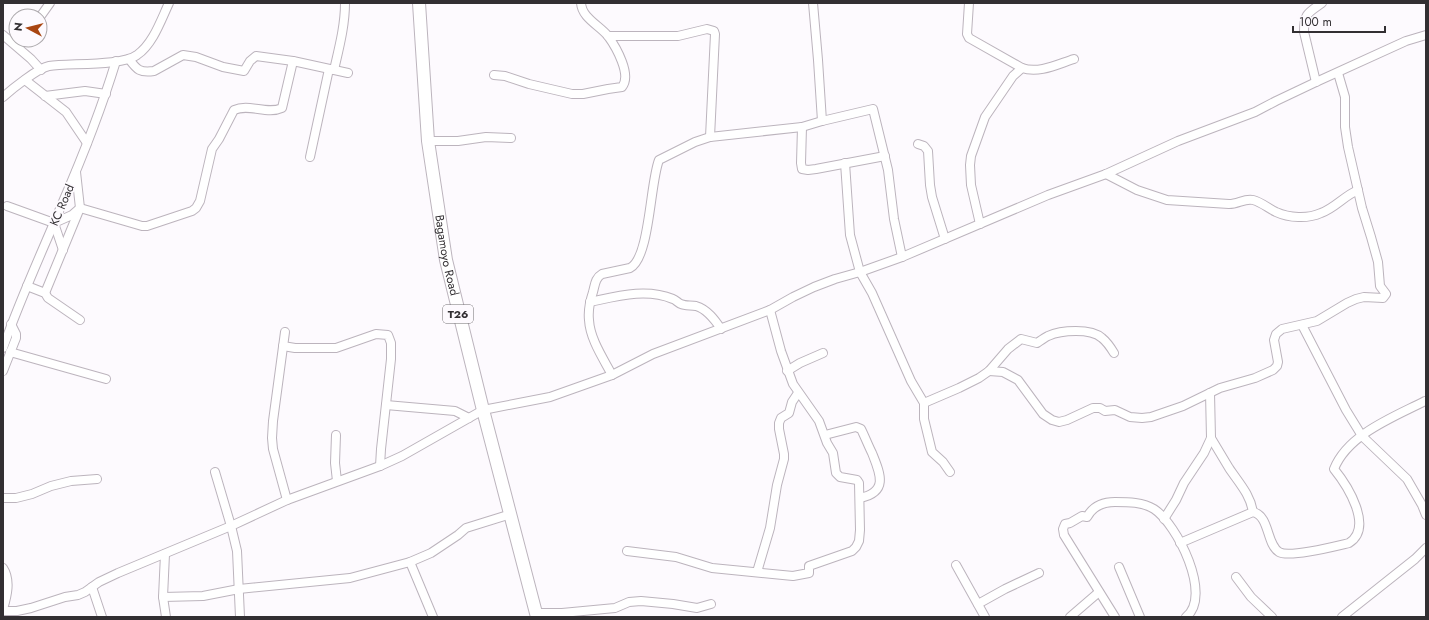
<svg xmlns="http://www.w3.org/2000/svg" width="1429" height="620" font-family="Jost,sans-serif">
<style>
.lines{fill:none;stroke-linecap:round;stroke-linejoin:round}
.minor-casing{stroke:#bcb4bd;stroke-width:10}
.highway-casing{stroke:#bcb4bd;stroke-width:14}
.minor{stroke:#fff;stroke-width:8}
.highway{stroke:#fff;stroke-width:12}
.labels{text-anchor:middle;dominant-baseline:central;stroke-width:4;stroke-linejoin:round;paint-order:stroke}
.shield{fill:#fdfafe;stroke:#6f6c6f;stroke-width:1}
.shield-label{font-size:11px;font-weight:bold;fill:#322f32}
.street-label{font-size:12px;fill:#322f32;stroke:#fdfafe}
</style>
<rect width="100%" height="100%" fill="#fdfafe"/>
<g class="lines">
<g class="minor-casing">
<g id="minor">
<path d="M813,3L818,60L822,121"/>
<path d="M969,3L967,34L969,38L1022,68"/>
<path d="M40,17L50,3"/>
<path d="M3,35L31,59L41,70"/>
<path d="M608,36H678L707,29L714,31L715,34L710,137"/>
<path d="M129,59C137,70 140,73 154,71L183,55L196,57L223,67L244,71L250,61L256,56L293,61L348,73"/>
<path d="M334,70C339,48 345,26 345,3"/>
<path d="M494,75L505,76L529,84L572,94H583L608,89L622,87C632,75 616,47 608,36C599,25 582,18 581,3"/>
<path d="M25,80L66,112L87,143"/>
<path d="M1316,82L1304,32C1304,13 1308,13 1322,3"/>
<path d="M45,96L85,91L106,94"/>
<path d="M3,97C12,89 38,68 49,66C69,63 123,66 137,55C153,44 161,20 169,3"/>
<path d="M802,127L801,163L802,169L808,170L816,169L885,156"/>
<path d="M428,141H458L486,137L511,138"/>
<path d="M918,144L924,146L928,151L930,185L932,197L945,239"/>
<path d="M310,157L329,69"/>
<path d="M845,163L850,235L860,272L872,293L911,381L924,403V419L932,452L943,462L950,472"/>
<path d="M1106,174L1137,190L1167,200L1229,204C1238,204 1245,198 1253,200C1261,202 1268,208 1276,212C1289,218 1308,219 1321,213C1335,208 1344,196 1358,190"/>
<path d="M7,206L54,223L72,215L80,208L142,226H147L192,211L196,208L200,201L212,149L219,139L234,110C249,103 267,115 282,108L293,61"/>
<path d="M54,223L63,250"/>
<path d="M980,224L971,185L970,165L971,156L985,117L1013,76L1022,68C1039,74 1058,64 1074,59"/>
<path d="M27,286L45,293L48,298L80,320"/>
<path d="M45,293L80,208L76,172"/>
<path d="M590,302C618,296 646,288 673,299C676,300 678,303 681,304C685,306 691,305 696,306C707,309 715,320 721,329"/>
<path d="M1302,325L1346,410L1362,436L1407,479L1422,505L1426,515"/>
<path d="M285,332L273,421L272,438L273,449L287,500"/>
<path d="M283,346L295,348H336L376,334L388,335L391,343V359L381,449L380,466"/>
<path d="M3,348C20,299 42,252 62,204C82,158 101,110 116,61"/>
<path d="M10,352L106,379"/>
<path d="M3,371L16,338V334L11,324"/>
<path d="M787,371L800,363L823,353"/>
<path d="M989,371L1003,372L1018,380L1043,414L1052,420L1059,422L1067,420L1093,408H1100L1105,411L1115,410L1130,417L1142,418L1151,417L1183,406L1220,388L1255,378L1273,370L1277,366L1278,362L1274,340L1276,334L1282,329L1317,321L1347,303L1356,299L1364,297L1383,298L1386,294L1380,286L1378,262L1371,237L1362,208L1348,147L1345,127V97L1338,73"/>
<path d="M612,375C603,358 590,339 589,320C588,311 590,301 593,292C595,285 595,278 602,274L630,268C650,258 650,182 659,160L695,142L710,137L802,127L822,121L873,109L888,170L894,219L902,257"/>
<path d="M924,403L959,388L979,378L989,371L1008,349L1021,339L1037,343C1040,341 1044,338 1048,336C1061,330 1091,328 1102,338C1107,342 1111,348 1114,353"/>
<path d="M386,405L455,411L469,418"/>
<path d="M336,435L335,463L337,481"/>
<path d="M825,435L856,427L861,429C865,437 868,445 872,453C880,473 889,492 860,498"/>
<path d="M1211,438C1217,448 1223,458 1229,468C1239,483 1250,494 1253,512"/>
<path d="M215,472L231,526L237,551L240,617"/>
<path d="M3,498H16L32,494L51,486L71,481L97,479"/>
<path d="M1164,519L1176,500L1184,483L1204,453L1211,438L1210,393"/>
<path d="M1180,543L1253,512C1270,516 1266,544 1279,552C1289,558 1336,546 1349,543C1374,527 1347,485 1334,469C1348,434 1394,417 1425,401"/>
<path d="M627,551L676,557L712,568L793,576L809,573V566L852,551L856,547L859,541L860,530L859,483L857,480L840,477L836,473L833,453L827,443L819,421L793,384L781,351L770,310"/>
<path d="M165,554L163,597L166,617"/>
<path d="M410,562L433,617"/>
<path d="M956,565L985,617"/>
<path d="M1119,567L1140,617"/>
<path d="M3,568C11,580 7,596 3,609"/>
<path d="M757,572L770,528L777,485L784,459V454L779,429V423L781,418L789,413L792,402L798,393"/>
<path d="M1236,577L1251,597L1272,617"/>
<path d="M92,587L102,617"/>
<path d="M163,597L203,596L239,589L350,578L410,562L431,553L458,535L466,528L511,514"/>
<path d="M978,604L1005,589L1039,573"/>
<path d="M3,611H17L31,608L65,597L78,595L85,592L99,582L118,573L231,526L287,500L380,466L402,456L483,410L550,397L612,375L653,354L770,310L793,297L814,287L835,279L860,272L902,257L1048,195L1106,174L1178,141L1255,112L1276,101L1316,82L1406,41L1426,35"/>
<path d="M536,613H562L615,608L629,602L641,601L673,604L697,608L711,604"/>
<path d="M1070,617L1099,592"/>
<path d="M1115,617L1064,535L1063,529L1065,524L1070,523L1082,516L1087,517C1093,506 1103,502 1115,502C1128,502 1143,502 1154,509C1177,524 1213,596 1186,617"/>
<path d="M1342,617L1415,559L1426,548"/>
</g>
</g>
<g class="highway-casing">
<g id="highway">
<path id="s1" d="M419,3L428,141L446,260L483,410L537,617"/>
</g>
</g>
<use href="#minor" class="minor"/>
<use href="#highway" class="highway"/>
</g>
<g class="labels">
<rect class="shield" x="443" y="305" width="30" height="18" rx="3"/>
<g class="shield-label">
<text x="458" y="314">T26</text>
</g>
<g class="street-label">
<text transform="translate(62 205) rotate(-67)">KC Road</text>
<text stroke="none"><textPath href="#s1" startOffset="254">Bagamoyo Road</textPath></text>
</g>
</g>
<rect width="1429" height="620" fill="none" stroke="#322f32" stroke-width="8"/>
<g transform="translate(28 28) rotate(277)"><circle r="19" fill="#fdfafe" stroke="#aca9ac"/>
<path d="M0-3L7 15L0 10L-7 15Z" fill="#a94611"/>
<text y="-6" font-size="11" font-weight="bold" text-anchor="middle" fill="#322f32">N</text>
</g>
<path d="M1293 26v6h92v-6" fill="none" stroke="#322f32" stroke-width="2"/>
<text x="1299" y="26" font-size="12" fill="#322f32" stroke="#fdfafe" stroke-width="3" paint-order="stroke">100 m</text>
</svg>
